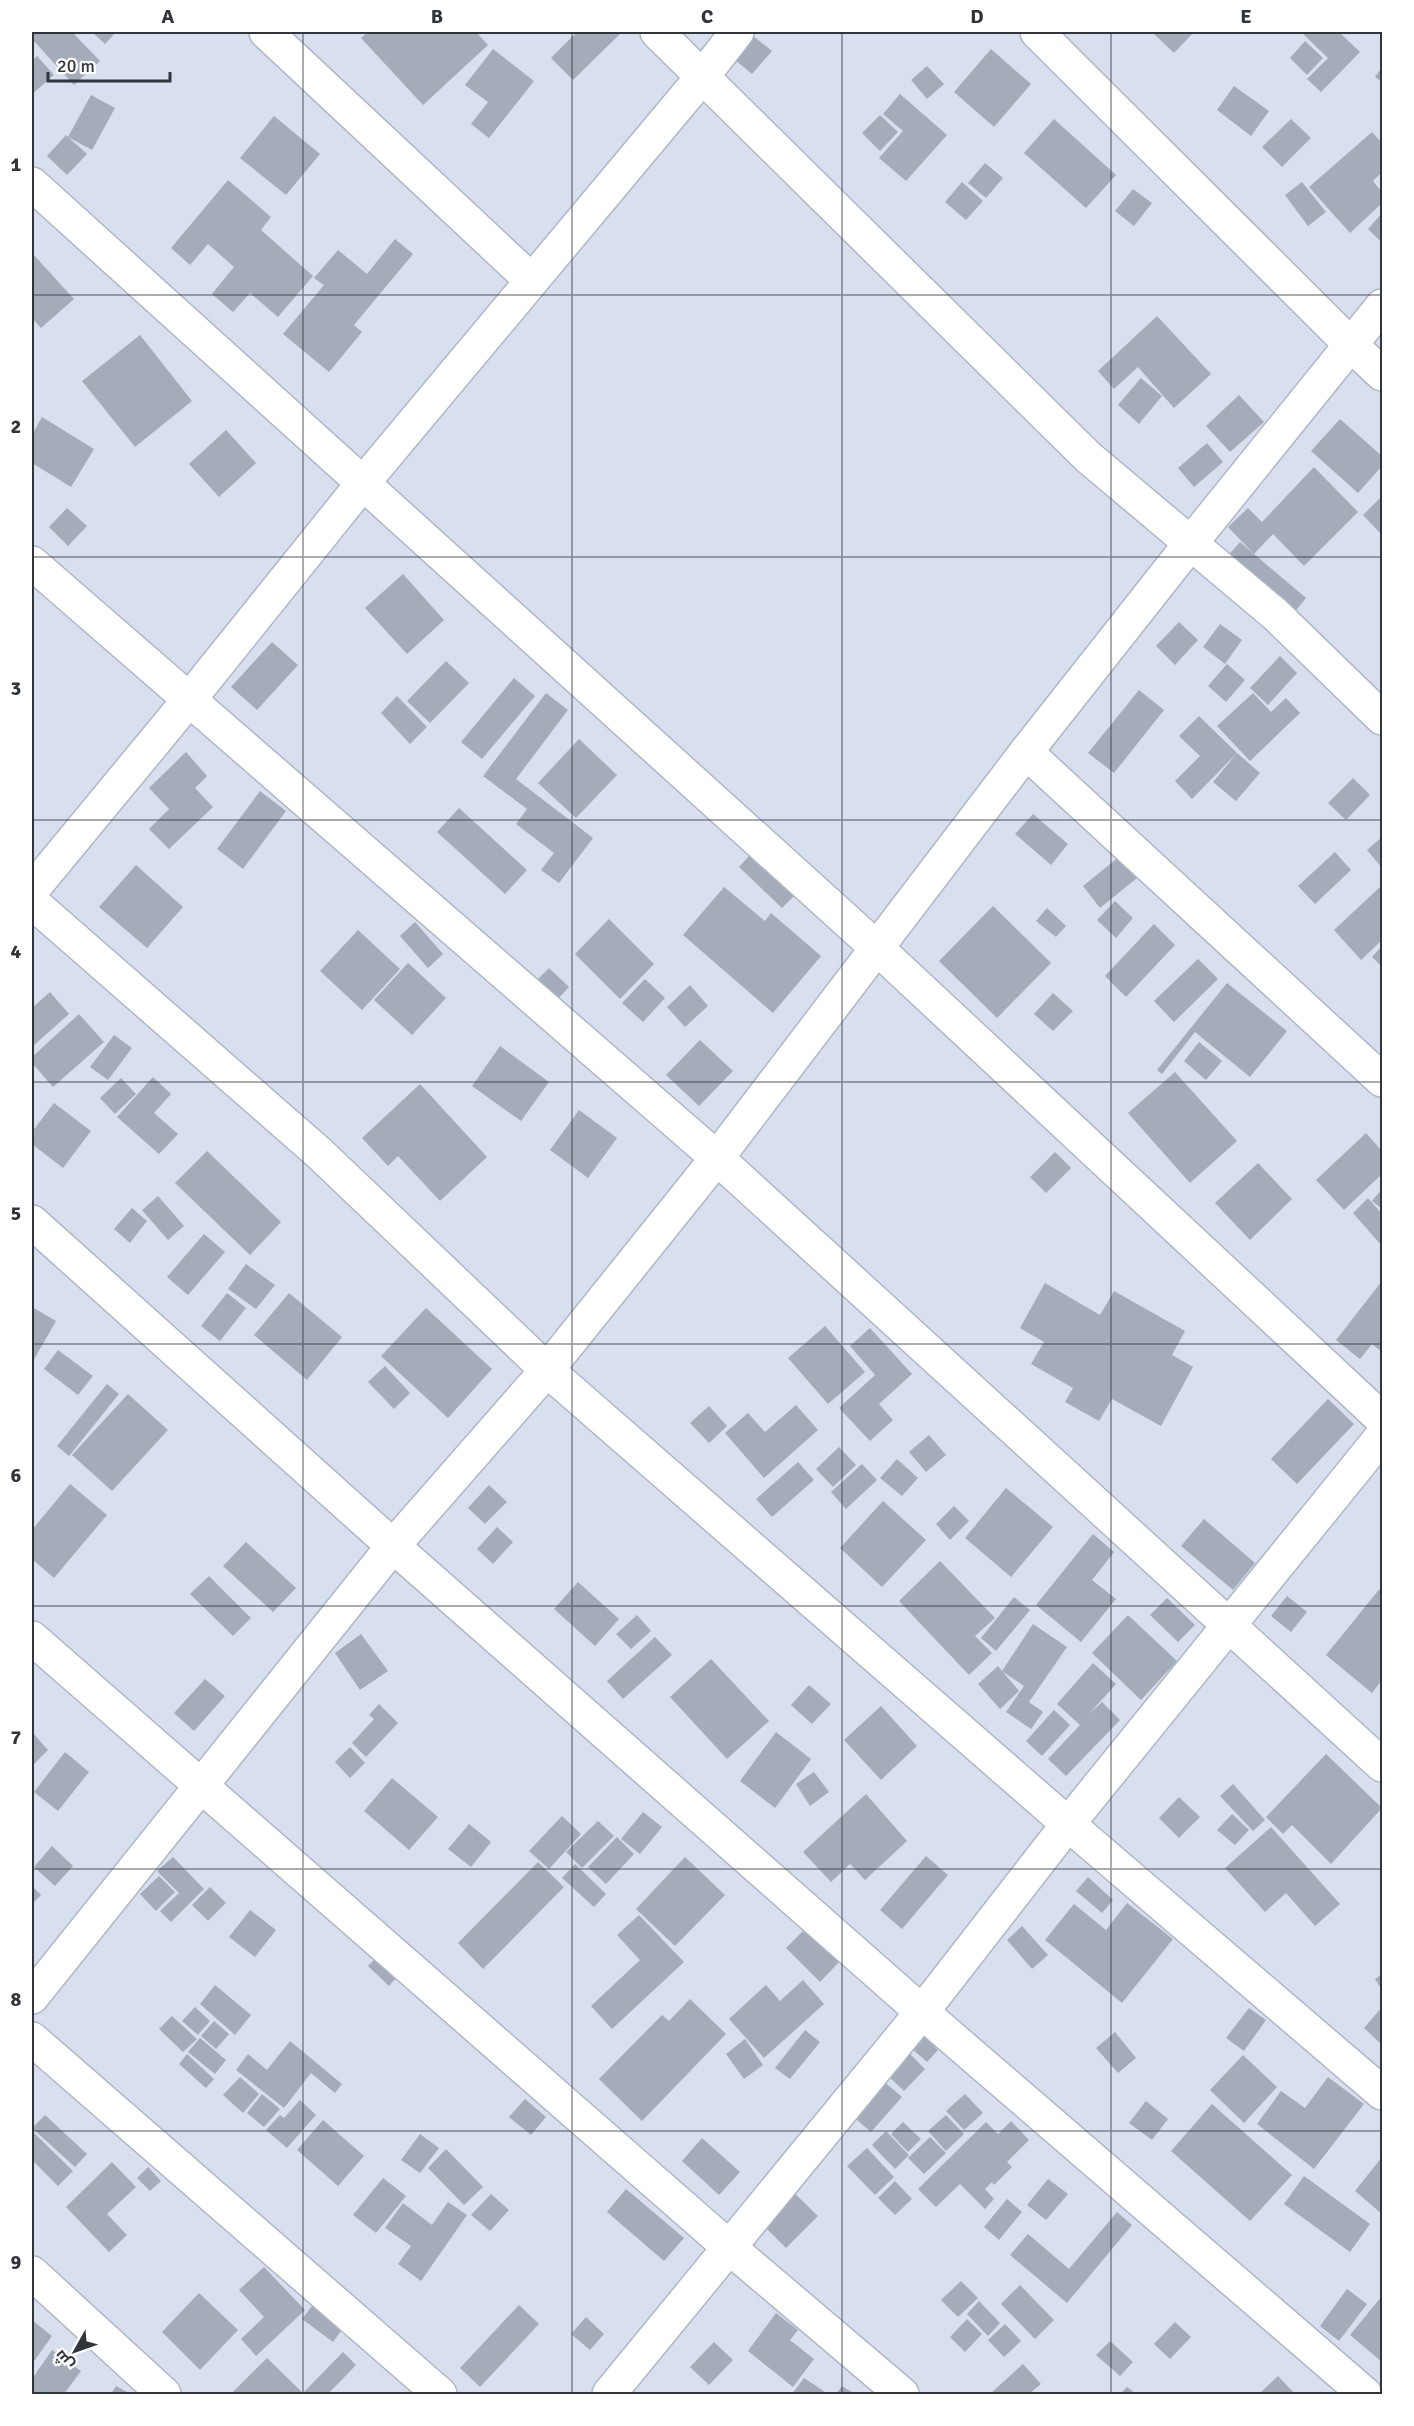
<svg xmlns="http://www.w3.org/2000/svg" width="1414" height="2426" font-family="Signika,Cairo,sans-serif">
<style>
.building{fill:#a4abb9}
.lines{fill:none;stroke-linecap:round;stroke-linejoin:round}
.minor-casing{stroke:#afb7c5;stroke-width:36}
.minor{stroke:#fff;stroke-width:33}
.grid{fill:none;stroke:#31343a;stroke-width:1.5;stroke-opacity:0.55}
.neatline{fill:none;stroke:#31343a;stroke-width:2}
.grid-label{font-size:20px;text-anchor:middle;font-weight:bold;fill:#31343a}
</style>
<rect width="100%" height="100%" fill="#d8e0ef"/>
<g class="building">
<path d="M32,32H72L100,61L74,85L32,39Z"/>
<path d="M92,32H116L105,44Z"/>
<path d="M368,32H476L488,45L423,105L361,38Z"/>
<path d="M577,32H622L573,80L551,58Z"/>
<path d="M748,32L772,51L752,74L729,55Z"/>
<path d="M1152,32H1194L1174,53Z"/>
<path d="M1301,32H1339L1360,52L1321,92L1307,79L1328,58Z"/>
<path d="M1305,41L1323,58L1307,75L1290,58Z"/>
<path d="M493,49L534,81L489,138L471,124L488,102L465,85Z"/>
<path d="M991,49L1031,84L994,127L954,92Z"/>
<path d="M37,56L54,75L32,94V61Z"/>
<path d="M927,66L944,84L927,99L911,80Z"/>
<path d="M1382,67V82L1375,77Z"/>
<path d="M1234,86L1269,111L1251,136L1217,110Z"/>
<path d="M900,94L947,135L906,181L879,158L903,131L883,114Z"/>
<path d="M91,95L115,108L92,150L68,137Z"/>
<path d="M880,115L898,132L880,151L862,133Z"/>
<path d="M274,116L320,154L286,195L240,158Z"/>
<path d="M1054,119L1116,175L1086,208L1024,153Z"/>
<path d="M1291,119L1311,138L1282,167L1262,147Z"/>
<path d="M1372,132L1382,143V172L1373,181L1382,192V203L1350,233L1309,187Z"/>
<path d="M66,135L87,154L67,175L47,156Z"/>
<path d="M985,163L1003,178L986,198L968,183Z"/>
<path d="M228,180L271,217L261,230L313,276L278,317L250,293L233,312L212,294L234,267L208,244L190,265L171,248Z"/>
<path d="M962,182L983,201L966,220L945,202Z"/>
<path d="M1302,182L1326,212L1308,226L1285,195Z"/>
<path d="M1133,189L1152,203L1134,226L1115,211Z"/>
<path d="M1382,213V243L1368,229Z"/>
<path d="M395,239L413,254L354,325L362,332L329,372L283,334L324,285L314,278L338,250L367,274Z"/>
<path d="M32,253L74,299L41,328L32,318Z"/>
<path d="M1157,316L1211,374L1174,408L1138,367L1114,389L1098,371Z"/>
<path d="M140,335L192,401L135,447L82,381Z"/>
<path d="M1141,378L1162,396L1139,424L1118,405Z"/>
<path d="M1239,395L1264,422L1230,452L1206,426Z"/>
<path d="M42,417L94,449L71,487L32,463V435Z"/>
<path d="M1340,419L1382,456V466L1358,493L1311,451Z"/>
<path d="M226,430L256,463L219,497L189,464Z"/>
<path d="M1207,443L1223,462L1194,487L1178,468Z"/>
<path d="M1314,467L1358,512L1304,566L1273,534L1254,554L1228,527L1248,508L1262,522Z"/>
<path d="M1382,496V535L1363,515Z"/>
<path d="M67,508L87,526L68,546L49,527Z"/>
<path d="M1240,542L1306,598L1293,614L1226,558Z"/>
<path d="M403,574L444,620L407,654L365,608Z"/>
<path d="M1179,622L1198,640L1175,665L1156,646Z"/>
<path d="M1220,624L1242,640L1225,664L1203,647Z"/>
<path d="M272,642L298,665L257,710L231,687Z"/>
<path d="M1280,656L1297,673L1268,705L1250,688Z"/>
<path d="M446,661L469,683L430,723L407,701Z"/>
<path d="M1227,664L1245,680L1226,702L1208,686Z"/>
<path d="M514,678L535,696L482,759L461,742Z"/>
<path d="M1139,690L1164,710L1114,773L1088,753Z"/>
<path d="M546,693L568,710L516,779L593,838L559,883L541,870L554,853L516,824L527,809L483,776Z"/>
<path d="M1253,693L1271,712L1286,698L1300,713L1250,761L1217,726Z"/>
<path d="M397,696L427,727L410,744L381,713Z"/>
<path d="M1199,716L1237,753L1192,799L1175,781L1200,756L1179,736Z"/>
<path d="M579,739L617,775L576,818L538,783Z"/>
<path d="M186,752L207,776L195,788L213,807L169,849L149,829L169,809L149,788Z"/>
<path d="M1237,753L1260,773L1236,801L1213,782Z"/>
<path d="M1353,778L1370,795L1346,820L1328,803Z"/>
<path d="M260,791L286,811L243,869L217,849Z"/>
<path d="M459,808L527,870L505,894L437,832Z"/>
<path d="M1033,814L1068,844L1051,865L1015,834Z"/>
<path d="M1382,837V868L1367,850Z"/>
<path d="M756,848L800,890L782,908L739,867Z"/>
<path d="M1335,852L1351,870L1315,904L1298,886Z"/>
<path d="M1120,856L1137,878L1100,908L1083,886Z"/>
<path d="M136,865L183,907L147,948L99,907Z"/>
<path d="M1381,886L1382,940L1361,960L1334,930Z"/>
<path d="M724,887L765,921L771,913L821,956L773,1013L683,935Z"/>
<path d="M1115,901L1133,918L1116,938L1097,920Z"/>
<path d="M993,906L1051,963L997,1018L939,961Z"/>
<path d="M1047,908L1066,926L1056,937L1036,921Z"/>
<path d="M609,919L654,964L620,999L575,954Z"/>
<path d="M415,922L443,954L428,968L400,936Z"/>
<path d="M1154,924L1175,945L1126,997L1105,976Z"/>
<path d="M358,930L400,969L362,1010L320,971Z"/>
<path d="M1382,946V967L1372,957Z"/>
<path d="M1198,959L1218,979L1174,1022L1154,1001Z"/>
<path d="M408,963L446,998L412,1035L374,1000Z"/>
<path d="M549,968L569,987L558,999L537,980Z"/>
<path d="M645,979L665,998L643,1022L622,1003Z"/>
<path d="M1227,983L1287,1031L1250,1077L1195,1032L1162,1074L1157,1070Z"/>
<path d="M690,985L708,1006L685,1027L667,1007Z"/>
<path d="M50,992L69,1014L32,1047V1008Z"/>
<path d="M1053,993L1073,1011L1053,1031L1034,1014Z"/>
<path d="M79,1014L104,1042L53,1087L32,1063V1057Z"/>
<path d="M114,1035L132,1048L108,1080L90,1067Z"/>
<path d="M700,1040L733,1071L699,1106L666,1075Z"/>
<path d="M1199,1042L1222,1061L1206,1080L1184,1061Z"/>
<path d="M500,1046L549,1082L521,1121L472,1086Z"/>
<path d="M1175,1072L1237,1141L1190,1183L1128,1113Z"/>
<path d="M153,1077L171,1094L154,1113L178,1134L159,1154L117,1117Z"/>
<path d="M121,1078L136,1094L115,1114L100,1098Z"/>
<path d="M420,1084L487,1157L440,1201L398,1156L388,1166L362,1138Z"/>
<path d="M54,1103L91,1131L63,1168L32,1144V1132Z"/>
<path d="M579,1110L617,1138L588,1178L550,1150Z"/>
<path d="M1366,1133L1382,1151V1174L1344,1210L1316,1180Z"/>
<path d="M207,1151L281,1222L250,1255L175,1183Z"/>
<path d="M1055,1152L1071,1168L1046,1193L1030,1177Z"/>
<path d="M1258,1163L1292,1199L1250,1240L1215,1203Z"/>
<path d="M1382,1189V1209L1372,1201Z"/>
<path d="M158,1196L184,1226L168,1240L142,1210Z"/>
<path d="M1368,1198L1382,1214V1246L1353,1213Z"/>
<path d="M132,1208L147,1221L130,1243L114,1229Z"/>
<path d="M204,1234L225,1252L188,1295L167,1277Z"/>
<path d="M246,1264L275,1285L256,1309L228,1289Z"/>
<path d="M1382,1281V1352L1372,1344L1360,1359L1336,1340Z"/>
<path d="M1045,1283L1100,1315L1114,1291L1185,1331L1172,1355L1193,1367L1161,1426L1112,1399L1099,1421L1065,1402L1073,1388L1031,1364L1044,1342L1020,1328Z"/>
<path d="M227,1293L246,1308L220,1341L201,1326Z"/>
<path d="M289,1293L342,1337L307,1380L254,1335Z"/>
<path d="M32,1307L56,1321L32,1363Z"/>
<path d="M426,1308L492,1369L448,1418L381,1356Z"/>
<path d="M825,1326L865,1372L828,1404L788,1358Z"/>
<path d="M870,1328L912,1374L879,1404L893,1420L870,1441L839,1408L875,1375L850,1346Z"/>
<path d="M58,1350L93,1376L78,1395L44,1369Z"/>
<path d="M385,1366L410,1393L394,1409L368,1382Z"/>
<path d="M107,1384L119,1394L69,1456L57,1446Z"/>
<path d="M128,1394L168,1430L112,1491L72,1455Z"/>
<path d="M1328,1399L1354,1424L1297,1484L1271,1459Z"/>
<path d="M796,1405L818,1430L764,1478L725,1433L748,1413L765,1432Z"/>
<path d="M709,1406L727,1426L709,1443L690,1423Z"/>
<path d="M929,1435L946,1455L926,1472L909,1452Z"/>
<path d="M839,1447L856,1465L833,1487L816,1469Z"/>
<path d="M897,1459L918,1478L902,1496L880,1478Z"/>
<path d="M798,1462L814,1480L772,1517L756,1499Z"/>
<path d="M862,1464L877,1480L846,1509L831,1492Z"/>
<path d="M70,1484L107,1515L54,1578L32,1559V1530Z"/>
<path d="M489,1485L507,1502L485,1524L468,1508Z"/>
<path d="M1006,1488L1053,1527L1011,1577L965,1538Z"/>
<path d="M883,1501L926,1540L882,1587L840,1548Z"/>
<path d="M954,1506L969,1521L950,1540L936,1524Z"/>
<path d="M1204,1519L1255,1563L1233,1590L1181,1546Z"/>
<path d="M497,1527L513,1542L493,1564L477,1549Z"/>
<path d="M1093,1534L1114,1552L1092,1580L1116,1599L1081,1642L1036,1605Z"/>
<path d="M246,1542L296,1588L273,1612L223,1566Z"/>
<path d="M940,1561L995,1618L975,1636L992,1653L969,1675L899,1601Z"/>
<path d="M209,1576L251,1618L233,1636L190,1594Z"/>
<path d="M578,1582L619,1619L595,1646L554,1609Z"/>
<path d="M1382,1586V1680L1372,1693L1326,1655Z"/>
<path d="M1287,1596L1307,1612L1291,1632L1271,1616Z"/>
<path d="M1014,1597L1030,1610L996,1651L981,1638Z"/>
<path d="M1167,1598L1195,1625L1178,1642L1150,1615Z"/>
<path d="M637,1615L651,1631L631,1649L616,1634Z"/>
<path d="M1128,1615L1177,1661L1141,1700L1092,1653Z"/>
<path d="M1033,1624L1067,1647L1029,1702L1043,1712L1031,1729L1006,1712L1024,1686L1002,1671Z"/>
<path d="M361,1634L388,1671L360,1690L335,1653Z"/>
<path d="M655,1637L672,1655L623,1699L607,1681Z"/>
<path d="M711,1659L769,1721L727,1759L670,1697Z"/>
<path d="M1093,1663L1116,1684L1088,1715L1102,1702L1120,1720L1066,1776L1048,1759L1080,1725L1057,1704Z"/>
<path d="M998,1666L1019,1691L1000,1709L978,1684Z"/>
<path d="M205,1679L225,1696L194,1731L174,1713Z"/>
<path d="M809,1685L831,1704L812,1724L791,1705Z"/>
<path d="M379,1704L398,1723L366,1757L352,1743L374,1719L369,1715Z"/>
<path d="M881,1706L917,1746L881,1780L844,1740Z"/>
<path d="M1054,1710L1070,1725L1042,1756L1026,1741Z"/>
<path d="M32,1732L48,1750L32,1766Z"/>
<path d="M776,1732L811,1759L775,1808L740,1781Z"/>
<path d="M350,1747L365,1763L350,1778L335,1762Z"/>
<path d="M65,1752L89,1772L58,1811L34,1792Z"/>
<path d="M1326,1754L1382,1808L1331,1864L1292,1825L1283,1834L1266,1817Z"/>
<path d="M814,1772L829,1792L810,1806L796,1784Z"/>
<path d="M392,1778L438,1817L409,1850L364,1811Z"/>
<path d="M1233,1784L1265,1820L1253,1831L1220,1796Z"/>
<path d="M866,1794L907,1841L865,1880L850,1864L831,1882L803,1852Z"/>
<path d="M1179,1797L1200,1817L1179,1838L1159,1818Z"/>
<path d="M643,1812L662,1827L640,1854L621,1839Z"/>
<path d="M1232,1814L1249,1830L1235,1845L1217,1830Z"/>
<path d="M562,1816L581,1834L549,1869L529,1851Z"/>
<path d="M598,1821L614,1836L582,1868L566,1852Z"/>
<path d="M469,1824L491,1842L471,1867L448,1849Z"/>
<path d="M1271,1827L1340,1904L1315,1926L1286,1893L1265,1912L1225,1868Z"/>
<path d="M617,1837L634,1854L606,1884L588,1867Z"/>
<path d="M52,1846L73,1866L55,1886L34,1867Z"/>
<path d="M926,1856L948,1875L902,1929L880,1910Z"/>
<path d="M173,1857L204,1889L171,1922L160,1911L179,1893L157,1871Z"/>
<path d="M685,1857L725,1895L675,1946L636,1909Z"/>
<path d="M538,1862L564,1887L483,1969L458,1943Z"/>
<path d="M575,1864L606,1894L594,1907L562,1878Z"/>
<path d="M159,1876L175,1892L156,1911L140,1894Z"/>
<path d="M1088,1877L1113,1900L1102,1913L1076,1891Z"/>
<path d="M32,1886L41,1895L32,1904Z"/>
<path d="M210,1887L226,1903L208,1921L192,1905Z"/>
<path d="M1127,1903L1173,1939L1122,2003L1045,1940L1074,1904L1106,1930Z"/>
<path d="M250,1910L276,1930L255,1957L229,1937Z"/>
<path d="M639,1915L684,1962L612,2029L591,2006L640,1960L617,1935Z"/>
<path d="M1022,1926L1048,1955L1032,1969L1007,1940Z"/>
<path d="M805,1929L839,1962L820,1982L786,1948Z"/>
<path d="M382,1952L402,1971L389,1986L368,1966Z"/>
<path d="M1382,1974V1990L1375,1979Z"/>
<path d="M803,1980L824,2004L764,2058L729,2019L766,1985L780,2001Z"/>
<path d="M215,1985L251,2015L235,2035L200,2004Z"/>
<path d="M690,1999L726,2034L642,2121L599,2079L662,2015L669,2021Z"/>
<path d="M195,2007L210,2021L198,2035L182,2021Z"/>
<path d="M1382,2007V2045L1364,2028Z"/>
<path d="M1249,2008L1266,2020L1244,2051L1226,2038Z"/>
<path d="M172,2016L197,2039L183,2052L159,2029Z"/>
<path d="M214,2021L229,2034L216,2049L201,2036Z"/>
<path d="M805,2030L820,2042L790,2079L775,2068Z"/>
<path d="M1115,2032L1136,2058L1118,2073L1096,2048Z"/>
<path d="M923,2035L938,2050L927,2062L911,2048Z"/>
<path d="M200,2038L226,2060L215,2074L188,2052Z"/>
<path d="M745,2039L763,2065L744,2079L726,2054Z"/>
<path d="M290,2041L342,2084L335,2093L311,2073L284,2108L236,2070L248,2054L267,2070Z"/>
<path d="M908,2052L925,2069L904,2091L886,2074Z"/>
<path d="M187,2054L214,2079L206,2088L179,2064Z"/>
<path d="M1243,2055L1277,2087L1244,2123L1210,2090Z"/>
<path d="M240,2077L259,2094L243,2113L223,2095Z"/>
<path d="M1328,2077L1364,2104L1314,2169L1257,2124L1281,2091L1305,2108Z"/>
<path d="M881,2079L902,2097L871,2132L850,2114Z"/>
<path d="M262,2094L280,2109L264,2127L247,2113Z"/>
<path d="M965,2094L983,2113L964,2130L946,2111Z"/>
<path d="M525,2099L546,2117L531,2135L509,2117Z"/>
<path d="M300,2100L316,2115L287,2148L266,2130L280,2115L284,2118Z"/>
<path d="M1146,2101L1168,2119L1152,2140L1129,2123Z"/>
<path d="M1212,2104L1292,2175L1250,2221L1171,2151Z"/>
<path d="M45,2115L87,2154L75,2167L32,2128Z"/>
<path d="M946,2115L964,2134L946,2151L928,2131Z"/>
<path d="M323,2120L364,2156L338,2186L297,2150Z"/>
<path d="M1011,2121L1029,2140L1007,2162L1012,2167L994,2185L992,2182L985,2189L994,2199L985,2209L960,2184L936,2207L918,2189L986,2122L998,2134Z"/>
<path d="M903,2122L921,2139L908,2152L891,2134Z"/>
<path d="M32,2131L73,2171L58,2186L32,2160Z"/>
<path d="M886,2131L909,2155L895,2169L872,2145Z"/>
<path d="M420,2134L439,2148L420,2173L401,2160Z"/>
<path d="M930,2137L946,2153L924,2174L908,2158Z"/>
<path d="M702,2138L740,2172L719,2195L682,2161Z"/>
<path d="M867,2148L894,2177L875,2195L847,2166Z"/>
<path d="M446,2149L483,2187L464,2205L428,2168Z"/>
<path d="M1382,2157V2214L1355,2191Z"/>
<path d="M112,2162L136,2187L107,2214L127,2235L109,2252L66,2207Z"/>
<path d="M148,2167L161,2181L150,2191L137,2178Z"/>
<path d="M1304,2176L1370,2224L1350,2252L1284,2204Z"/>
<path d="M383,2178L406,2196L376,2233L353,2215Z"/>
<path d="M1048,2179L1068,2194L1046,2220L1027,2205Z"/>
<path d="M895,2181L912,2199L895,2215L878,2198Z"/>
<path d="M789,2188L818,2216L786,2248L758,2220Z"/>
<path d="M626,2189L684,2238L664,2261L607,2212Z"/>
<path d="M491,2194L509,2210L490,2231L471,2215Z"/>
<path d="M1007,2199L1022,2212L999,2240L984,2227Z"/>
<path d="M448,2202L467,2215L421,2281L398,2264L411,2246L385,2228L403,2203L432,2225Z"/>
<path d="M1117,2212L1132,2225L1067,2303L1010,2255L1028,2234L1069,2269Z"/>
<path d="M264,2267L305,2310L256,2356L241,2339L264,2317L239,2290Z"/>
<path d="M961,2281L978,2298L958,2317L941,2300Z"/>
<path d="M1020,2285L1054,2320L1035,2339L1001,2304Z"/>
<path d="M1347,2289L1367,2304L1339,2341L1320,2326Z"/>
<path d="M199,2293L238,2330L200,2370L162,2332Z"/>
<path d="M1382,2296V2362L1350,2335Z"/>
<path d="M316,2301L346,2324L333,2342L302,2319Z"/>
<path d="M979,2301L1000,2323L988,2336L967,2314Z"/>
<path d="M519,2305L539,2324L480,2387L460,2368Z"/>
<path d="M776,2313L798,2330L790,2340L814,2359L793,2387L748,2351Z"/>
<path d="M586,2317L604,2334L590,2350L571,2334Z"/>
<path d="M967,2319L982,2334L965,2352L950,2337Z"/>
<path d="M32,2320L52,2336L32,2364Z"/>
<path d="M1175,2322L1191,2337L1170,2359L1154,2344Z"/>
<path d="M1005,2324L1021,2341L1004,2357L988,2340Z"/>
<path d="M1110,2341L1133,2362L1120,2376L1096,2355Z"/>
<path d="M714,2342L733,2360L709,2385L690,2367Z"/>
<path d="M52,2350L81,2371L64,2394H32V2379Z"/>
<path d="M343,2352L356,2365L328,2394H231L267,2358L303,2393Z"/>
<path d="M1023,2364L1041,2384L1029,2394H990Z"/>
<path d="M1278,2376L1295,2394H1259Z"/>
<path d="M804,2378L828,2394H792Z"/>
<path d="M116,2386L131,2394H111Z"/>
<path d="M842,2386L855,2394H836Z"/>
<path d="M1127,2387L1136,2394H1120Z"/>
</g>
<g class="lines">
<g class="minor-casing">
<g id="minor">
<path d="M266,32L531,280"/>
<path d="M657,32L1088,457L1276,615L1382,718"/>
<path d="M1037,32L1350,344L1382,374"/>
<path d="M32,184L878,949L1382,1419"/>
<path d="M32,563L717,1158L1382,1765"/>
<path d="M1026,752L1382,1080"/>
<path d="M32,890L188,701L363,483L703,76L737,32"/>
<path d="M32,902L318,1152L547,1370L1068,1824L1382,2093"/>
<path d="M32,1222L393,1546L922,2012L1365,2394"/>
<path d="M32,1638L730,2248L902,2394"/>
<path d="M32,1997L393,1546L547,1370L717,1158L1026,752L1190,544L1382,306"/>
<path d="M32,2039L440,2394"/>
<path d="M32,2273L164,2394"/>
<path d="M609,2394L922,2012L1068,1824L1382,1436"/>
</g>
</g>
<use href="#minor" class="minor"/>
</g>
<path class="grid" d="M303,32V2394M572,32V2394M842,32V2394M1111,32V2394M32,295H1382M32,557H1382M32,820H1382M32,1082H1382M32,1344H1382M32,1606H1382M32,1869H1382M32,2131H1382"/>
<rect width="1414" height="2426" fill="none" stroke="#ffffff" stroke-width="66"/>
<g transform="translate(75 2351) rotate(230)" stroke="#ffffff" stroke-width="4.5" paint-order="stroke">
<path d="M0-4.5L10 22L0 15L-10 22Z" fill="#31343a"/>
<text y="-9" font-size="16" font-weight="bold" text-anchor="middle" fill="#31343a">ش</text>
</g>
<path d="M48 72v9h122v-9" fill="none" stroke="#31343a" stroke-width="3"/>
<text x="57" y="72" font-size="18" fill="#31343a" stroke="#ffffff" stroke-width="4.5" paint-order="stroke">20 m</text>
<rect x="33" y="33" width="1348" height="2360" class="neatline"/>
<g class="grid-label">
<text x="168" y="23">A</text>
<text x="437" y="23">B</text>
<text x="707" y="23">C</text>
<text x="977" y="23">D</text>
<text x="1246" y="23">E</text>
<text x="16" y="171">1</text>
<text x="16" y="433">2</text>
<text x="16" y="695">3</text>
<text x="16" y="958">4</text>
<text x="16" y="1220">5</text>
<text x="16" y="1482">6</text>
<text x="16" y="1744">7</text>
<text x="16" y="2006">8</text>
<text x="16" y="2269">9</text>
</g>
</svg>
